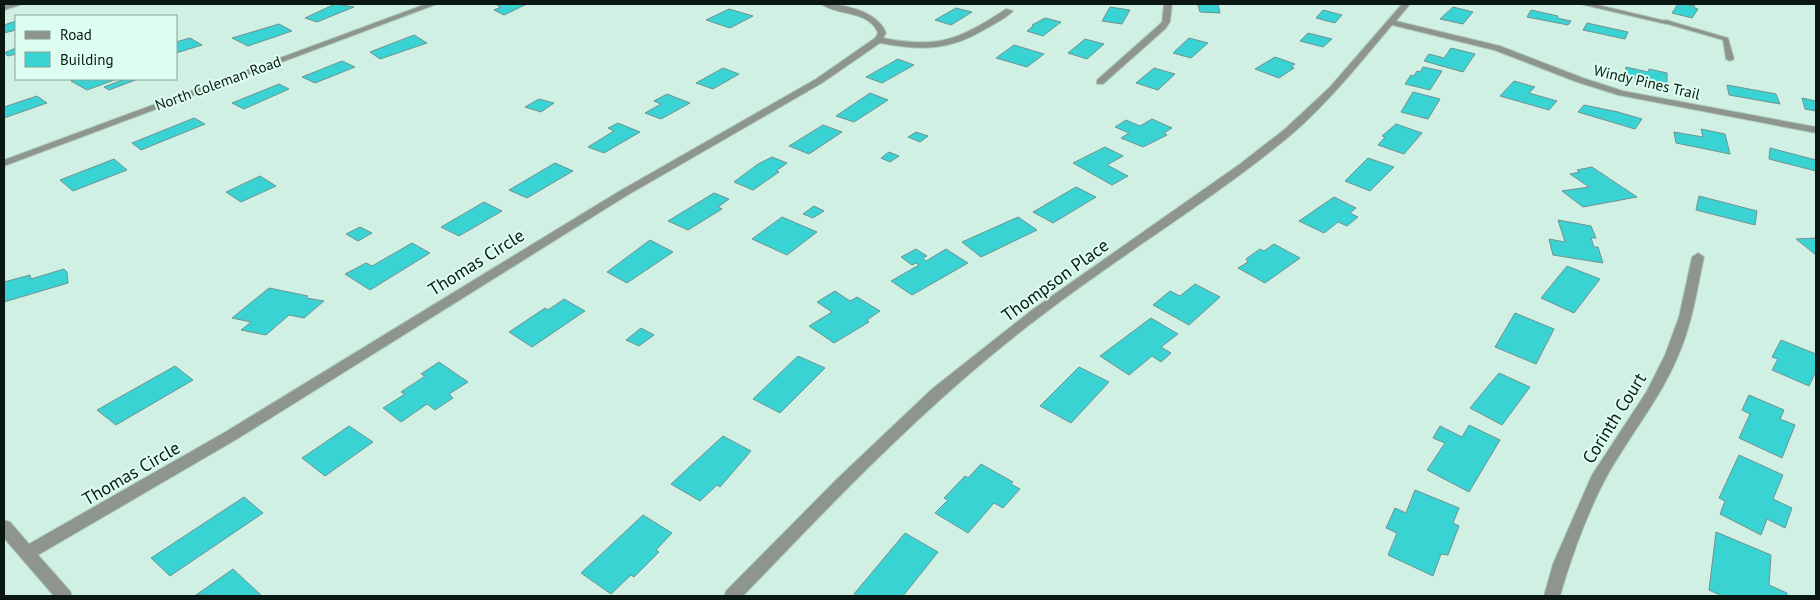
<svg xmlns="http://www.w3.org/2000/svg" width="1820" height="600" font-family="'PT Sans',sans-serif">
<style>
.building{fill:#3ad3d4;stroke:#719292}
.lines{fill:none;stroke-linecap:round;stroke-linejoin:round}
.lane-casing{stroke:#b0cdc2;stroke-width:2}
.street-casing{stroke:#b0cdc2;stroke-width:2}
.lane{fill:#8d958c;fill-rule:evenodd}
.street{fill:#8d958c;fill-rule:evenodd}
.labels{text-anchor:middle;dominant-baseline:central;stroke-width:4;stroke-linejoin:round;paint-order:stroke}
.far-street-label{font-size:15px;fill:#0b1712;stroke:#ddfdf0}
.street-label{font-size:18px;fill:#0b1712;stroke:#ddfdf0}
</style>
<rect width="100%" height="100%" fill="#d0f0e3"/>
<g class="building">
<path d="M335,4L354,7L317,22L305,18Z"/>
<path d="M500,4H527L504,15L494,10L501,7L497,5Z"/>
<path d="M1194,4H1218L1220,13L1200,12L1198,5Z"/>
<path d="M1678,4L1695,6L1694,8L1698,9L1692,18L1672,13Z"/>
<path d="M1110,7L1130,10L1122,24L1102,21Z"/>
<path d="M1453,7L1473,12L1463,24L1440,19Z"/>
<path d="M956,8L972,12L951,25L935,20Z"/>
<path d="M729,9L753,16L730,28L706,20Z"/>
<path d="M1323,10L1342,15L1335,23L1316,18Z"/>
<path d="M1531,10L1558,16L1557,18L1571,21L1568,25L1527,17Z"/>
<path d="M1045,18L1061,22L1043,36L1027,31L1033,26L1032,25Z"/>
<path d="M16,21V30L4,33V25Z"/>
<path d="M1587,23L1628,32L1625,39L1583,30Z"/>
<path d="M279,24L292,31L248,46L232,38Z"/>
<path d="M1308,33L1332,39L1323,47L1300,41Z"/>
<path d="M414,35L427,43L380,59L370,52Z"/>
<path d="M190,38L202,45L176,53V42Z"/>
<path d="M1189,38L1208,43L1191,58L1173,53Z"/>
<path d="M1085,39L1104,44L1087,59L1068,53Z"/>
<path d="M1014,45L1044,54L1027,67L996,58Z"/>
<path d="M16,48V54L8,56L4,53Z"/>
<path d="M1451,48L1475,54L1463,72L1424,61L1429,54L1444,58Z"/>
<path d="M1275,57L1295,64L1291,67L1294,68L1279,78L1255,69Z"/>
<path d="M898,59L914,65L882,83L866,77Z"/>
<path d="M342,61L355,67L315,83L302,77Z"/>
<path d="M1423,67L1442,71L1430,90L1405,84L1411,75L1414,76L1417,71L1420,72Z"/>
<path d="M1626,67L1648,72L1649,69L1667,73V84L1625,77Z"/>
<path d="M723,68L739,74L713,89L696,83Z"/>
<path d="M1154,68L1175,74L1158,90L1136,83Z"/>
<path d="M77,79H117L87,90L71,81Z"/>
<path d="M119,79H138L109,90L104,87L122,80Z"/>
<path d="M1514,81L1535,87L1529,93L1557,101L1549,110L1500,96Z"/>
<path d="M279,84L289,89L244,109L232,103Z"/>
<path d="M1727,85L1776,94L1780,104L1729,95Z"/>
<path d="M1413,92L1440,99L1428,119L1401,112Z"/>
<path d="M870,93L888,100L854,122L836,116Z"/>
<path d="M667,94L690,103L661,119L645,113L661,104L654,101Z"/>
<path d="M37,96L47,103L4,118V107Z"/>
<path d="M1802,98L1816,101V111L1805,109Z"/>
<path d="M539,99L554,103L541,112L525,107Z"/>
<path d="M1584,105L1618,112L1642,119L1635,129L1578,112Z"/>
<path d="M194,118L205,124L141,150L132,143Z"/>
<path d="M1152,119L1172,128L1164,133L1167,135L1143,147L1121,138L1129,133L1115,127L1126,120L1140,126Z"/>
<path d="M618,123L640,132L604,153L588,147L614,131L608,128Z"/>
<path d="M1396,124L1422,133L1404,154L1378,145L1385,137L1382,136Z"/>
<path d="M823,125L842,132L809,154L789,146Z"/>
<path d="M1701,129L1725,134L1730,154L1676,143L1674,132L1703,137Z"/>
<path d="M916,132L928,136L920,142L908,137Z"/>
<path d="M1105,147L1123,156L1107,165L1128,176L1112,185L1073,163Z"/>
<path d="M1770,148L1816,160V171L1769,159Z"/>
<path d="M889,152L899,156L890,162L881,158Z"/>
<path d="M772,157L787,163L776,171L779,172L753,190L734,182L758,164Z"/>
<path d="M1368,158L1394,167L1370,191L1345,181Z"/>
<path d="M114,159L127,170L73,191L60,180Z"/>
<path d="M555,163L573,171L527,198L509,190Z"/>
<path d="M1592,167L1637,197L1583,207L1562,191L1589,187L1570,174L1580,172L1577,170Z"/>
<path d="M260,176L276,186L241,202L226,192Z"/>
<path d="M1076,187L1096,197L1053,223L1033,212Z"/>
<path d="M714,193L729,199L718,207L722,209L688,230L668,221Z"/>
<path d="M1699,196L1757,211L1755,225L1696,210Z"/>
<path d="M1334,197L1356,208L1350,213L1358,217L1347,226L1338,222L1324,233L1299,221Z"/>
<path d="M484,202L502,211L459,236L441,227Z"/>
<path d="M814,206L824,211L813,218L803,214Z"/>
<path d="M782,217L817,232L787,255L752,239Z"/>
<path d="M1018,217L1037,230L981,257L962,242Z"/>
<path d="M1558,220L1591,226L1596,238H1591L1594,247H1598L1603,263L1553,255L1549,239L1565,242Z"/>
<path d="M360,227L372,233L358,241L346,234Z"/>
<path d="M1816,238V255L1796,239Z"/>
<path d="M650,240L673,252L627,283L607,272Z"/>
<path d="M412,243L430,253L370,290L345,274L366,263L372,266Z"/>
<path d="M1274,244L1300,258L1265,283L1238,268L1248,262L1246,259L1260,249L1264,251Z"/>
<path d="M916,249L927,256L923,258L926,261L946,249L968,263L912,295L891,281L919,265L916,263L912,265L901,257Z"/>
<path d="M1567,266L1600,279L1574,313L1541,298Z"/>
<path d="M64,269L67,272L68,283L4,302V282L30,275L31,279Z"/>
<path d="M1195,284L1220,297L1189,325L1153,305L1170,291L1180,296Z"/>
<path d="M269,288L308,296L306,298L324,301L304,318L289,315L266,335L241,330L251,322L232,318Z"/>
<path d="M835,291L850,301L857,297L880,311L867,320L869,322L834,343L809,326L832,312L817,302Z"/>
<path d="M564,299L585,311L532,347L509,332L545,308L548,310Z"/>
<path d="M1515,313L1554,329L1536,364L1495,347Z"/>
<path d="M1151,318L1178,334L1161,347L1171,353L1161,362L1152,356L1129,375L1100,356Z"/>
<path d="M641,328L654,335L639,346L626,340Z"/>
<path d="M1781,340L1816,354V371L1809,386L1772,370L1778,359L1772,357Z"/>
<path d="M798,356L825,368L780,413L753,399Z"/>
<path d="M439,362L468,382L449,394L453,398L435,410L427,404L401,422L383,408L405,394L401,392L425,376L421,374Z"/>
<path d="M175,366L193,380L116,425L97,410Z"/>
<path d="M1079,367L1109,382L1071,423L1040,406Z"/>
<path d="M1499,373L1530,387L1502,425L1470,408Z"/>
<path d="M1749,395L1784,410L1780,419L1795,425L1782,458L1739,438L1750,414L1742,410Z"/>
<path d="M1469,425L1500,440L1469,492L1427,470L1445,443L1433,438L1440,426L1462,437Z"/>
<path d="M349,426L373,442L325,476L302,458Z"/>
<path d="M723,436L751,451L720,487L717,485L700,501L671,484Z"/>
<path d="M1739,455L1783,475L1773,499L1792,508L1785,528L1767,519L1761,535L1720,514L1725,501L1719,498Z"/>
<path d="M981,464L1013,482L1011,484L1020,489L1003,508L994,503L968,533L935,513L948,500L944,498L965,476L968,478Z"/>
<path d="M1415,490L1459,508L1453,523L1459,526L1448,555L1441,554L1433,576L1388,555L1397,533L1386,528L1395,508L1406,513Z"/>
<path d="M244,497L263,513L170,576L151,558Z"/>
<path d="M643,515L672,533L656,550L659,552L634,577L631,575L611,594L581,573Z"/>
<path d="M1716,532L1771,555L1769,585L1787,593V596H1722L1709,590Z"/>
<path d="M905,533L938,552L903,596H858L854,594Z"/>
<path d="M233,569L262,596L196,595Z"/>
</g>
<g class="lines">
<g class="lane-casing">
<path id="lane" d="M1666,20L1728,38L1734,59L1730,61L1726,59L1723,40L1664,23V21Z"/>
</g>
<g class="street-casing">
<g id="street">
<path d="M11,4H23L4,10V6Z"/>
<path d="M426,4H437L4,166V160Z"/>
<path d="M821,4C842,3 878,11 886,33L883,38C939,49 960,39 1006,9L1013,11C1006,18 996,23 987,28C950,51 922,51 880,43L822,83L626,196L237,439L38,555L70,591L72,596H54L4,538V520L10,522L29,544L227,431L618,192L816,79L875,38L878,33C869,10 837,16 821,4Z"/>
<path d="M1164,4H1172L1170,22L1165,29L1103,84H1097V80L1159,25L1162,22Z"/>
<path d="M1402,4H1410L1396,21L1500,46L1583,78L1623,91L1816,127V133L1618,95L1577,82L1494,50L1392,25C1360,63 1329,102 1292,134C1213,200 1123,253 1041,316C932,398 837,498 743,596H724L726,591L838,478L932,389L1032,310L1240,164L1285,129L1330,87Z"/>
<path d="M1580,4H1594L1670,22L1666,24Z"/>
<path d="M1698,253L1704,257C1697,290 1692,325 1678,356C1660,399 1630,435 1607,476C1588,511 1571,558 1560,596H1544L1553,564L1592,475L1647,391L1665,355L1679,317L1692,257Z"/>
</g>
</g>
<use href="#lane" class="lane"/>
<use href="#street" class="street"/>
</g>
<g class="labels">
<g class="far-street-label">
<text transform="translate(1647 82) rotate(13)">Windy Pines Trail</text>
<text transform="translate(218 83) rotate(-20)">North Coleman Road</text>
</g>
<g class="street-label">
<text transform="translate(476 262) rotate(-32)">Thomas Circle</text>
<text transform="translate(1055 280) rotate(-36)">Thompson Place</text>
<text transform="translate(1614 418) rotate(-58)">Corinth Court</text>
<text transform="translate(131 473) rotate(-30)">Thomas Circle</text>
</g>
</g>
<rect width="1820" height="600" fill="none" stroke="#0b1712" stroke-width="10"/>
<rect x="15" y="15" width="162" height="65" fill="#ddfdf0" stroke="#89a197"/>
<rect x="25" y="31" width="25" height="8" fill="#8d958c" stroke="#89a197"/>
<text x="60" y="40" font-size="15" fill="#0b1712">Road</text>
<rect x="25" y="52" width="25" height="15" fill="#3ad3d4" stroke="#89a197"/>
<text x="60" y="65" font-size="15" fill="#0b1712">Building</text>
</svg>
